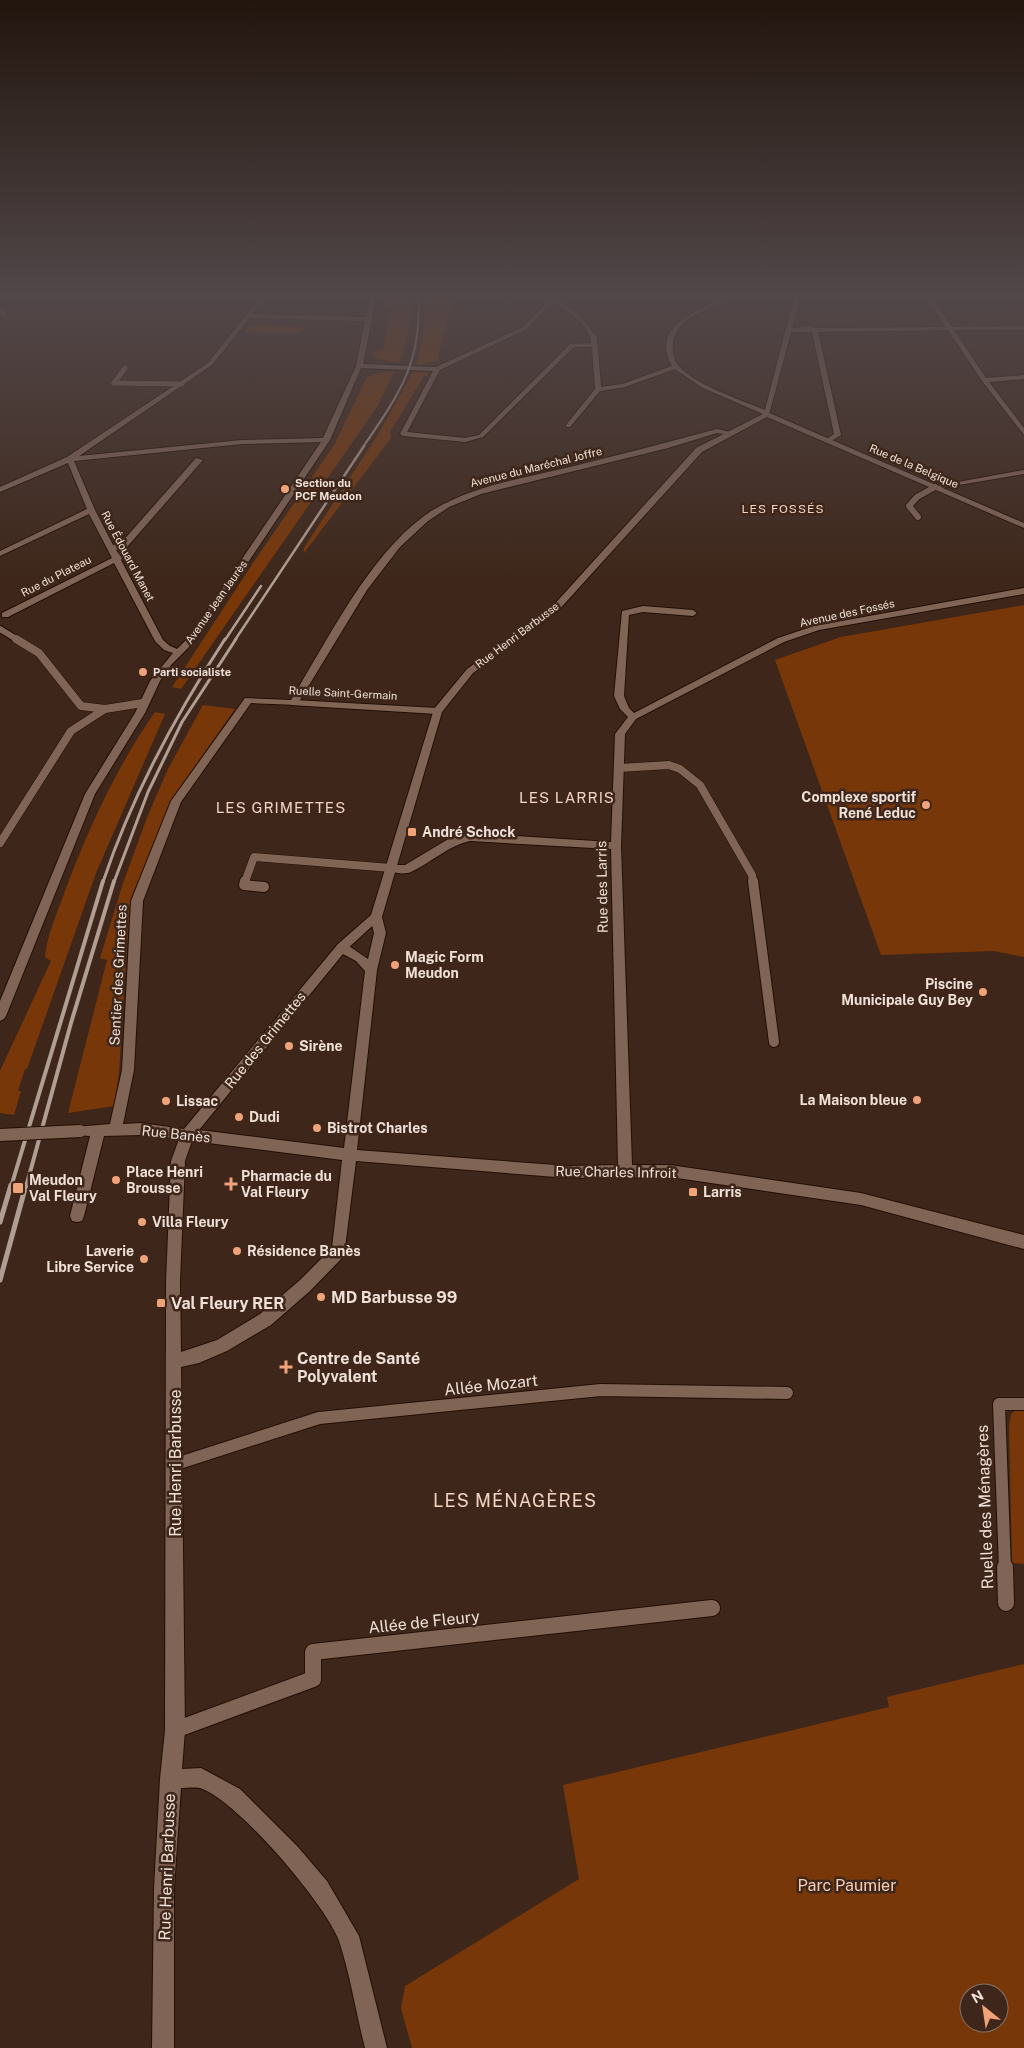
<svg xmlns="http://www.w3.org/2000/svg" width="1024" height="2048" font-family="'Public Sans',sans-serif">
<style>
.green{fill:#783709;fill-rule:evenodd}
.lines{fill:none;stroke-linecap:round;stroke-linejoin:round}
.service-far5-casing{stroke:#240f04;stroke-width:6}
.service-far4-casing{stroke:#240f04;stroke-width:8}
.service-far3-casing{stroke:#240f04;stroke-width:9}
.service-far2-casing{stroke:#240f04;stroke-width:12}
.service-far1-casing{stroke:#240f04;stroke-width:14}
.service-casing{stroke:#240f04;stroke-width:18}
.pedestrian-casing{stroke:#240f04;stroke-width:2}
.minor-casing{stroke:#240f04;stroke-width:2}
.tertiary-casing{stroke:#240f04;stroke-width:2}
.service-far5{stroke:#806456;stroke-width:5}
.service-far4{stroke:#806456;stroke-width:6}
.service-far3{stroke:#806456;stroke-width:8}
.service-far2{stroke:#806456;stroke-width:10}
.service-far1{stroke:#806456;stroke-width:12}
.service{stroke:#806456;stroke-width:16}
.pedestrian{fill:#806456;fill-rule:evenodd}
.minor{fill:#806456;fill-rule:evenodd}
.tertiary{fill:#806456;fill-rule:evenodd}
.rail-far4{stroke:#b09d93;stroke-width:2}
.rail-far3{stroke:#b09d93;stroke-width:2.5}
.rail-far2{stroke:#b09d93;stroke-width:3}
.rail-far1{stroke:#b09d93;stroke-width:4}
.rail{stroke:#b09d93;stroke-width:5}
.minor-bridge-casing{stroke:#240f04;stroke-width:14;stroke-linecap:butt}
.minor-bridge{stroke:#806456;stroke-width:12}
.poi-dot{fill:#f0a279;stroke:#3e271a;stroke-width:2}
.labels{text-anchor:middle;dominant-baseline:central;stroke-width:5;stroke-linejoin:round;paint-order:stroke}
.far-street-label{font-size:11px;fill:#f0e0d7;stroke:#3e271a}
.far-poi-label{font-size:11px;font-weight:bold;fill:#f0e0d7;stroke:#3e271a;text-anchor:start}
.far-neighbourhood-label{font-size:12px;letter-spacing:1px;fill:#f2d2c2;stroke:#3e271a}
.poi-label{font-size:14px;font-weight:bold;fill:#f0e0d7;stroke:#3e271a;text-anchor:start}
.street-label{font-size:14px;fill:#f0e0d7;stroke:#3e271a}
.neighbourhood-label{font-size:15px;letter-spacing:1px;fill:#f2d2c2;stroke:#3e271a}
.near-poi-label{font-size:16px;font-weight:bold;fill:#f0e0d7;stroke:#3e271a;text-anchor:start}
.near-street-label{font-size:16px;fill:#f0e0d7;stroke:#3e271a}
.near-park-label{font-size:16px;fill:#f9cdb6;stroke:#3e271a}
.near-neighbourhood-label{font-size:18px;letter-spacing:1px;fill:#f2d2c2;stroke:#3e271a}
</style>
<rect width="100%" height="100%" fill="#3e271a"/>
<g class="green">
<path d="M386,293H408C413,318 408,340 399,363L374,358L373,352L383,349L392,309L385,305Z"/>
<path d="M423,293H453L455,295C450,318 441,338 438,361L416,365C422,342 427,316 423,293Z"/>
<path d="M250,325L303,327L299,334L244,332Z"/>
<path d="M381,372H394L377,407L181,689L172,687L253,563L334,445L367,377Z"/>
<path d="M413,372H426L428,376H424L390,432L391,438L304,553V548L377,436Z"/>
<path d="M1024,605V957L993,951L881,955L775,660L841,637Z"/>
<path d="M203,705L235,709L171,800L130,901L119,1073L114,1106L68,1113L107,960L100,958L123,883L148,815L168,769Z"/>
<path d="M155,712L165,714L96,873L27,1069H25L18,1091H21L14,1115L0,1113V1071L51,961L45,957C47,937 55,918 62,899C86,834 115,769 155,712Z"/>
<path d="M1016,1410L1024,1411V1564L1012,1563L1009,1426L1011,1414Z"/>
<path d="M1024,1664V2048H412L401,2008L405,1986L579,1879L563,1785L889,1707L887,1697ZM969,1993H999V2023H969Z"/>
</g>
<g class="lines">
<g class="service-far5-casing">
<g id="service-far5">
<path d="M0,309L4,314"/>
<path d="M114,383L182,384"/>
<path d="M114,383L125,368"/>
</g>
</g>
<g class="service-far4-casing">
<g id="service-far4">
<path d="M918,517L909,506L917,497L935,487"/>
<path d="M0,629L18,640"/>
</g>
</g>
<g class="service-far3-casing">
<g id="service-far3">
<path d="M16,639L39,653L81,706L105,709L143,703"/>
<path d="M619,768L669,765L680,769L700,785L752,875L753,882"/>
<path d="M0,843L71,731L105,709"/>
<path d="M245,882L254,857L391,868"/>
</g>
</g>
<g class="service-far2-casing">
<g id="service-far2">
<path d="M245,881L244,885L264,887"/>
<path d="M753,881L774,1042"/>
</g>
</g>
<g class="service-far1-casing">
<g id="service-far1">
<path d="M176,1464L319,1418L601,1390L787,1393"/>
<path d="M1005,1569L999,1404H1024"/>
</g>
</g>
<g class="service-casing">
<g id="service">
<path d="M1005,1567L1006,1603"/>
<path d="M175,1730L313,1679V1652L712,1608"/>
</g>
</g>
<g class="pedestrian-casing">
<path id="pedestrian" d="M294,700L437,708L442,711L437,714L291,705V701Z"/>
</g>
<g class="minor-casing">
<g id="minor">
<path d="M269,293H277L265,298L252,314L366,317L371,293H377L363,364L436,367L523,327L553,295L565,293L556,299L577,312L597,337L601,387L622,384L672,366C653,332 684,317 709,305C717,301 724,293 733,293C720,308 699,310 684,322C678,328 675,334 673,342C672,349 673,358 677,364C690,383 743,401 765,410L795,293H801L792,328L812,326L815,328L946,327L923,293H929L952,327L1024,326V330H954L986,378L1024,375V379L989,382L1024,428V435L982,381L948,330L818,332L841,435L828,443L826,442V440L834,434L812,332H791L769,415H765L701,387L675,369L625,387L600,391L570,427H566V425L595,389L592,347H574L483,437L465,442L403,436L400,434L433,371L361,368L330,440L196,640L171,665L160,681L145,713L95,794L6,1016L4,1019L0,1021V1001L85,794L135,713L150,681L173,653L164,650L155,641L114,563L8,617H2V613L112,558L89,514L0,556V551L87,509L68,463L0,492V487L67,457L208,363L261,296ZM553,302C567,311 590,324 591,343L570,344L479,435L465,438L407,432L440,370L527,329ZM250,318L365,321L356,366L323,438L242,440L79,456L212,365ZM321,442L190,636L177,649L170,646L163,640L121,560L122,558L116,550L127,547L203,460L196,458L121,543L113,545L95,510L74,461L242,444Z"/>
<path d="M717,429L734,433L731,435L717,433L668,448L481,494L449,507L428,521L400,547L367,590L297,705L251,703L181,802L143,901L134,1070L123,1124L141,1123L184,1129L338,944H346L368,959L374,933L370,917L376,913L382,917L386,933L377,970L357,1150L569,1166L618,1165L611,849L470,841C448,846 432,862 411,872C404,875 390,873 385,868L387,865H405L450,838L470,833L611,842L615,734L628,717L620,709L614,696L622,611L643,606L693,610L697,613L693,616L643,612L629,615L624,696L629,708L634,713L778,638L814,626L1024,588V594L819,630L784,642L636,719L625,734L621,846L632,1165H670L861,1193L1024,1235V1249L861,1205L670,1177L569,1178L356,1161L344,1256L310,1291L271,1325L227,1351L199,1363L181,1367L185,1730L182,1769L201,1768L240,1789L298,1847L327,1881L359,1936L387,2048H365C356,2013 350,1974 339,1941C326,1905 236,1799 200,1788C194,1787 186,1788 181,1788L174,1888V2048H152L154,1888L160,1779L165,1730L166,1281L171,1161L179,1139L141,1135L104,1136L84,1216L82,1221L77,1222L72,1221L70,1216L90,1136L75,1135L73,1131L75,1127L110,1124L122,1070L131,901L171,801L245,698L291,700C327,641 368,557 424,516C466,486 521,479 570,467C619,455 668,442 717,429ZM343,954L356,961L365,971L344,1148L199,1130ZM192,1141L342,1160L332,1248L299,1281L260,1314L217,1340L181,1352L180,1281L185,1161Z"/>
<path d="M1024,470V474L935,489L931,487Z"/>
</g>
</g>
<g class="tertiary-casing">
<path id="tertiary" d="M767,412L1024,523V528L767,417L702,452L557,612L473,673L442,712L382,917L346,950H338L336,947L338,944L371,915L434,709L467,669L551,608L696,448Z"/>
</g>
<use href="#service-far5" class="service-far5"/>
<use href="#service-far4" class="service-far4"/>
<use href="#service-far3" class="service-far3"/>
<use href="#service-far2" class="service-far2"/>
<use href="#service-far1" class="service-far1"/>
<use href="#service" class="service"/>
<use href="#pedestrian" class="pedestrian"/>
<use href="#minor" class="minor"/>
<use href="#tertiary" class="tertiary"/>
<path class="rail-far4" d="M363,447C400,393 423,361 418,293"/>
<g class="rail-far3">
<path d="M225,640L261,586"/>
<path d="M235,640L364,446"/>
</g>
<g class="rail-far2">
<path d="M103,882C132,795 175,716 225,639"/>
<path d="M114,882L148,792L182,722L236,639"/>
</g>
<g class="rail-far1">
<path d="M11,1187L103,881"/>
<path d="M26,1187L71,1023L114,881"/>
</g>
<g class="rail">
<path d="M0,1222L11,1185"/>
<path d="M0,1280L26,1185"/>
</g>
<g class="minor-bridge-casing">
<path id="minor-bridge" d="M0,1135L80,1131"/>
</g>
<use href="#minor-bridge" class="minor-bridge"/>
</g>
<linearGradient id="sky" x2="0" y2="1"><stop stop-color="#22150e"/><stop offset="0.51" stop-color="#524749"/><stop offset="1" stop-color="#524749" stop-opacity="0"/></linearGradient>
<rect width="1024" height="580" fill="url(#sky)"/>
<g class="poi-dot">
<circle cx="285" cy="489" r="5"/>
<circle cx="143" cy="672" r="5"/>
<circle cx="926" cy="805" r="5"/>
<rect x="407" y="827" width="10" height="10" rx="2.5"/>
<circle cx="395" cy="965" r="5"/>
<circle cx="983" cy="992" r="5"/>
<circle cx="289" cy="1046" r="5"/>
<circle cx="917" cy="1100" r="5"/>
<circle cx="166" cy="1101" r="5"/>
<circle cx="239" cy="1117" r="5"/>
<circle cx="317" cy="1128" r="5"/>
<circle cx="116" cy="1180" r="5"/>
<path d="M228.5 1176.5h5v5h5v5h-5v5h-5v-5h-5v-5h5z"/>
<rect x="12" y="1182" width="12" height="12" rx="2.5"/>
<rect x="688" y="1187" width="10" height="10" rx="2.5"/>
<circle cx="142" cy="1222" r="5"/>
<circle cx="237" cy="1251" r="5"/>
<circle cx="144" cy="1259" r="5"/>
<circle cx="321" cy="1297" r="5"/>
<rect x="156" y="1298" width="10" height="10" rx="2.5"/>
<path d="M283.5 1359.5h5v5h5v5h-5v5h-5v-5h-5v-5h5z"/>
</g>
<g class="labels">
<g class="far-street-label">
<text transform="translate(914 466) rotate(23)">Rue de la Belgique</text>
<text transform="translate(536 467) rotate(-14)">Avenue du Maréchal Joffre</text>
<text transform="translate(128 556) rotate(62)">Rue Édouard Manet</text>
<text transform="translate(56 576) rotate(-27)">Rue du Plateau</text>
<text transform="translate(216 602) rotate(-55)">Avenue Jean Jaurès</text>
<text transform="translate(847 613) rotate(-12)">Avenue des Fossés</text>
<text transform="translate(517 635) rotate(-37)">Rue Henri Barbusse</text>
<text transform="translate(343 693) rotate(3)">Ruelle Saint-Germain</text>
</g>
<g class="far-poi-label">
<text x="295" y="483">Section du<tspan x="295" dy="13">PCF Meudon</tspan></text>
<text x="153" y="672">Parti socialiste</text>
</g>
<g class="far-neighbourhood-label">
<text x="783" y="509">LES FOSSÉS</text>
</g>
<g class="poi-label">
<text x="916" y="797" text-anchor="end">Complexe sportif<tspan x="916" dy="16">René Leduc</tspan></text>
<text x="422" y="832">André Schock</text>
<text x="405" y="957">Magic Form<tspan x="405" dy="16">Meudon</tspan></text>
<text x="973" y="984" text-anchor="end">Piscine<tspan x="973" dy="16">Municipale Guy Bey</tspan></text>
<text x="299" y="1046">Sirène</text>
<text x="907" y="1100" text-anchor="end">La Maison bleue</text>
<text x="176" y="1101">Lissac</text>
<text x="249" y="1117">Dudi</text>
<text x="327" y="1128">Bistrot Charles</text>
<text x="126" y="1172">Place Henri<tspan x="126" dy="16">Brousse</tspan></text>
<text x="241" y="1176">Pharmacie du<tspan x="241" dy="16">Val Fleury</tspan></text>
<text x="29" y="1180">Meudon<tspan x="29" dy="16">Val Fleury</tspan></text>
<text x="703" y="1192">Larris</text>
<text x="152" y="1222">Villa Fleury</text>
<text x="134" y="1251" text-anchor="end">Laverie<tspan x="134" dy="16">Libre Service</tspan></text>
<text x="247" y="1251">Résidence Banès</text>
</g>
<g class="street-label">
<text transform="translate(602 887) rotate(-91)">Rue des Larris</text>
<text transform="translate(118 975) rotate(-87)">Sentier des Grimettes</text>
<text transform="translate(265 1040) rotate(-51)">Rue des Grimettes</text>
<text transform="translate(176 1134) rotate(6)">Rue Banès</text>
<text transform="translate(616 1172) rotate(1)">Rue Charles Infroit</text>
</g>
<g class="neighbourhood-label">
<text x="567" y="797">LES LARRIS</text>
<text x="281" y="807">LES GRIMETTES</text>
</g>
<g class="near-poi-label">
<text x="331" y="1297">MD Barbusse 99</text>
<text x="171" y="1303">Val Fleury RER</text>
<text x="297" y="1358">Centre de Santé<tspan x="297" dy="18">Polyvalent</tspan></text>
</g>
<g class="near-street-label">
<text transform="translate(491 1385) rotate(-6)">Allée Mozart</text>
<text transform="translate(175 1463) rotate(-90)">Rue Henri Barbusse</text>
<text transform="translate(985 1507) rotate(-92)">Ruelle des Ménagères</text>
<text transform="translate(424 1622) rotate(-6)">Allée de Fleury</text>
<text transform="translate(167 1867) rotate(-88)">Rue Henri Barbusse</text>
</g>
<g class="near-park-label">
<text x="847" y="1885">Parc Paumier</text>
</g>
<g class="near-neighbourhood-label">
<text x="515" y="1500">LES MÉNAGÈRES</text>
</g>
</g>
<g transform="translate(984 2008) rotate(330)"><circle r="24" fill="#3e271a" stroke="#857166"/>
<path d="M0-4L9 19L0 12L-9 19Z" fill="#f0a279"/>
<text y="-8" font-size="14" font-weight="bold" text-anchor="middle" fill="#f0e0d7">N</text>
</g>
</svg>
